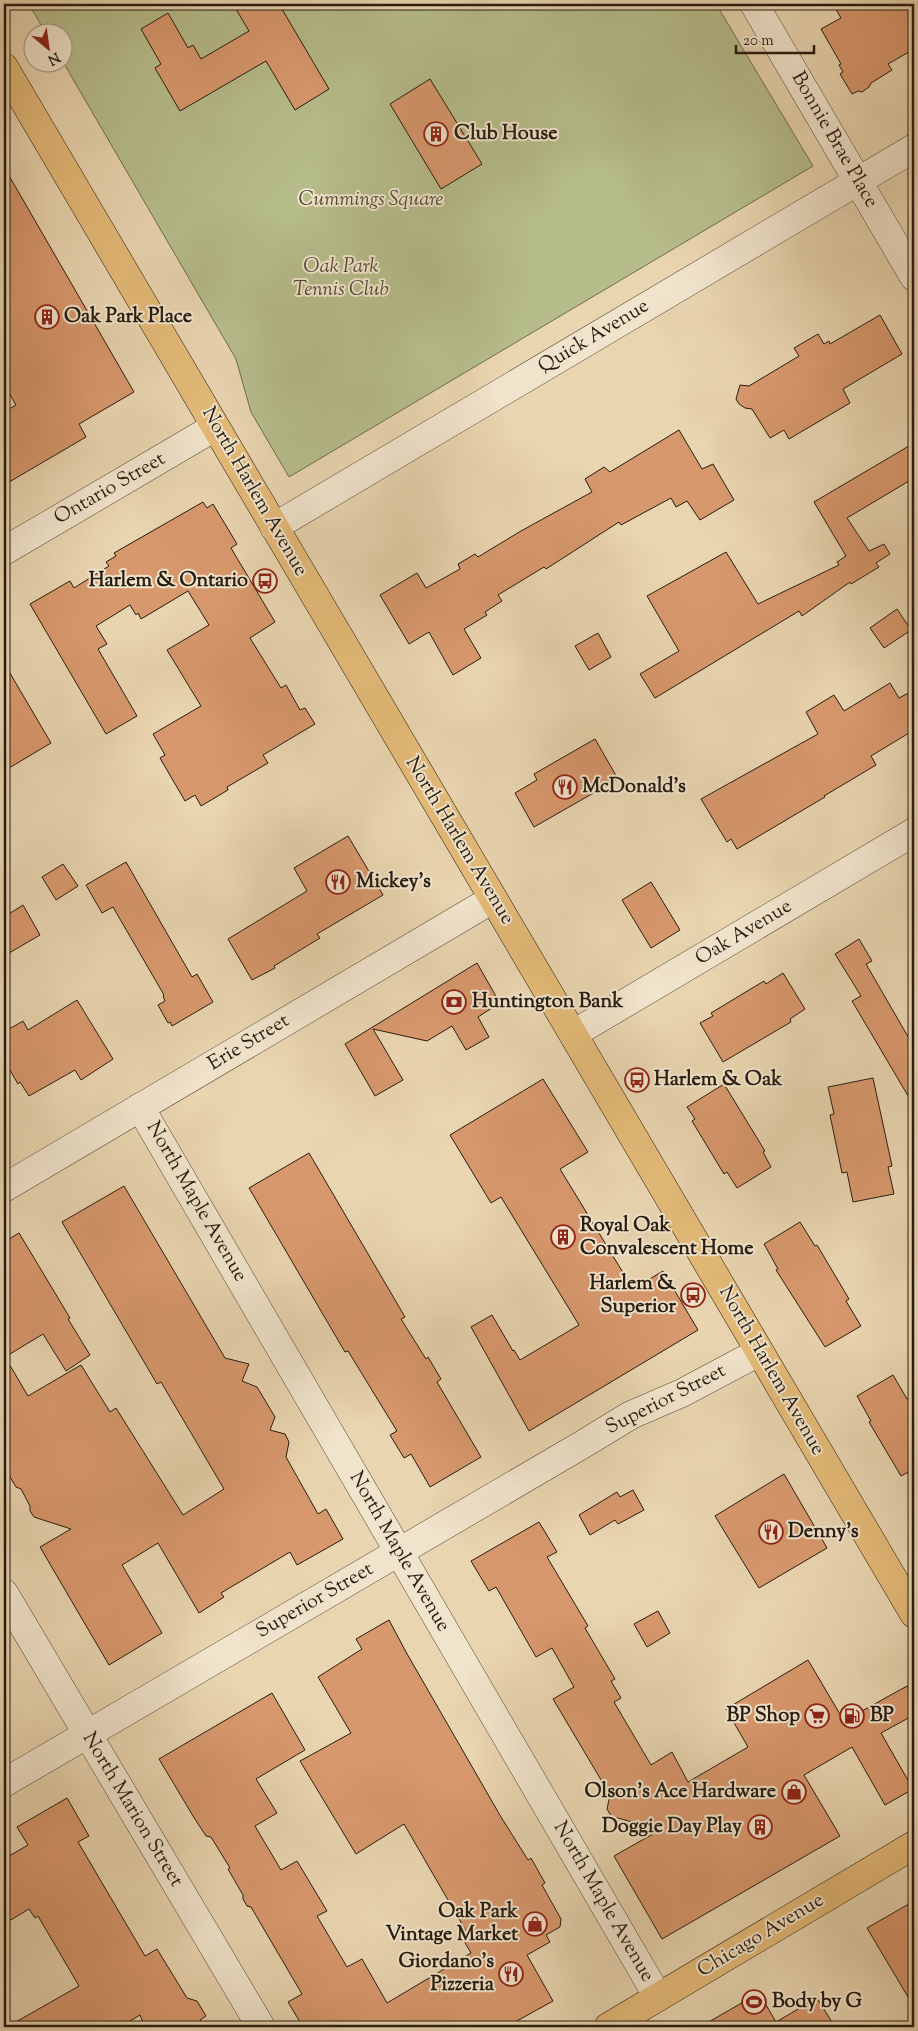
<svg xmlns="http://www.w3.org/2000/svg" width="918" height="2031" font-family="'Sorts Mill Goudy',serif">
<style>
.green{fill:#b6bd8b;stroke:#6e6c4e}
.building{fill:#d8986d;stroke:#261c10}
.lines{fill:none;stroke-linecap:round;stroke-linejoin:round}
.minor-casing{stroke:#574a38;stroke-width:29}
.major-casing{stroke:#261c10;stroke-width:29}
.minor{stroke:#f1e4cc;stroke-width:28}
.major{stroke:#e4ba78;stroke-width:28}
.labels{text-anchor:middle;dominant-baseline:central;stroke-width:4;stroke-linejoin:round;paint-order:stroke}
.poi-label{font-size:20px;font-weight:bold;fill:#261c10;stroke:#f1e4cc;text-anchor:start}
.street-label{font-size:20px;fill:#261c10;stroke:#f1e4cc}
.park-label{font-size:20px;font-style:italic;fill:#514c35;stroke:#f1e4cc}
</style>
<rect width="100%" height="100%" fill="#e9d5b0"/>
<filter id="stains"><feTurbulence type="fractalNoise" baseFrequency=".004" numOctaves="4"/><feColorMatrix values="0 0 0 0 .2 0 0 0 0 .09 0 0 0 0 .02 0 0 0 .5 -.17"/></filter>
<radialGradient id="worn" r=".72"><stop offset=".6" stop-color="#630" stop-opacity="0"/><stop offset="1" stop-color="#630" stop-opacity=".3"/></radialGradient>
<path class="green" d="M29,4H716L813,166L289,477L251,412L236,359L63,62L62,32H45Z"/>
<g class="building">
<path d="M233,4H279L329,89L295,110L266,61L180,111L155,68L161,64L141,29L168,13L188,48L193,45L201,59L249,31Z"/>
<path d="M833,4H914V49L888,64L892,70L871,83L869,87L862,92L858,91L852,94L840,74L843,72L839,65L841,64L821,29L841,18Z"/>
<path d="M430,79L482,164L441,189L390,104Z"/>
<path d="M4,167L134,392L79,424L86,437L4,485V412L16,405L4,384Z"/>
<path d="M880,315L902,354L843,389L850,403L789,439L784,430L770,438L752,409L745,408L739,404L736,399L740,385L749,386L799,356L794,348L818,334L824,344L829,341L830,344Z"/>
<path d="M679,430L702,469L713,464L734,500L700,520L687,501L676,507L671,498L621,525L619,522L546,569L544,567L498,595L502,601L485,612L487,615L464,629L481,658L453,675L429,632L409,644L380,595L417,573L426,588L460,569L458,564L475,554L478,557L521,531L592,492L585,479L604,467L610,472Z"/>
<path d="M914,443V478L847,518L869,551L884,544L890,554L876,563L879,567L851,584L850,582L802,616L799,611L655,698L640,674L679,651L647,596L726,552L758,604L839,565L837,562L846,556L814,502Z"/>
<path d="M203,502L207,508L213,504L237,544L231,548L275,622L250,638L281,688L286,685L300,710L305,708L315,724L263,755L268,763L227,787L228,790L201,806L195,795L185,801L160,758L165,755L153,734L201,706L167,650L209,625L188,591L141,619L138,613L136,615L130,605L96,626L107,644L98,649L137,716L106,734L30,604L70,581L74,588L109,566L106,562L116,556L114,553Z"/>
<path d="M897,609L911,630L884,648L870,628Z"/>
<path d="M598,633L611,657L589,670L575,646Z"/>
<path d="M4,663L51,743L4,771Z"/>
<path d="M890,683L899,698L914,690V730L871,756L876,765L824,796L825,797L737,849L731,839L727,842L701,799L818,734L806,712L834,695L844,711Z"/>
<path d="M595,739L618,779L534,827L515,793L537,780L534,774Z"/>
<path d="M348,836L383,895L317,934L320,938L274,966L275,968L252,980L228,939L307,891L294,868Z"/>
<path d="M126,862L192,977L197,974L213,1002L172,1026L170,1022L168,1023L158,1005L165,1001L163,996L164,995L113,907L102,913L86,885Z"/>
<path d="M63,864L78,886L56,900L42,877Z"/>
<path d="M651,882L680,930L651,948L622,900Z"/>
<path d="M23,905L40,935L4,956V917Z"/>
<path d="M859,939L872,961L866,964L914,1047V1106L852,1001L861,996L835,954Z"/>
<path d="M477,963L497,998L495,1006L478,1017L489,1037L466,1050L452,1026L427,1041L373,1029L403,1080L375,1096L345,1044Z"/>
<path d="M783,973L805,1009L790,1019L791,1022L723,1062L700,1023L713,1016L711,1013L764,981L766,984Z"/>
<path d="M77,1000L113,1059L81,1080L75,1070L29,1096L20,1082L18,1084L4,1060V1032L23,1021L28,1030Z"/>
<path d="M873,1078L892,1166L888,1167L894,1194L853,1202L847,1172L842,1173L830,1115L834,1114L828,1087Z"/>
<path d="M543,1079L588,1152L560,1169L633,1289L663,1271L698,1330L529,1431L471,1327L492,1315L513,1351L514,1350L520,1360L579,1325L501,1197L491,1203L450,1135Z"/>
<path d="M724,1084L765,1151L763,1152L771,1167L737,1188L727,1172L724,1174L692,1121L695,1119L687,1107Z"/>
<path d="M309,1153L405,1317L401,1319L426,1359L428,1357L441,1379L437,1382L481,1457L430,1487L411,1454L404,1458L390,1435L397,1431L348,1351L345,1352L249,1188Z"/>
<path d="M124,1186L225,1358L249,1364L242,1381L257,1387L275,1417L270,1430L285,1434L289,1442L286,1457L318,1514L326,1509L343,1539L297,1565L290,1552L221,1593L224,1597L199,1613L158,1543L122,1565L162,1633L109,1665L40,1547L71,1529L34,1517L30,1511V1506L21,1489L16,1487L4,1467V1242L19,1233L70,1318L68,1319L90,1355L66,1371L43,1334L5,1357L28,1396L81,1365L110,1412L116,1408L183,1515L224,1489L161,1382L157,1384L62,1222Z"/>
<path d="M800,1222L815,1246L817,1245L849,1299L846,1301L861,1326L825,1347L776,1270L778,1269L764,1244Z"/>
<path d="M893,1375L907,1399L914,1395V1469L901,1476L869,1422L871,1421L857,1396Z"/>
<path d="M784,1474L827,1548L759,1588L715,1516Z"/>
<path d="M633,1490L644,1510L618,1524L615,1520L590,1535L579,1515L617,1492L620,1497Z"/>
<path d="M539,1522L557,1552L547,1557L588,1626L585,1628L615,1679L611,1681L621,1698L614,1702L651,1765L672,1752L688,1782L748,1747L726,1709L808,1660L844,1721L907,1686L914,1698V1715L881,1733L913,1789L885,1805L852,1747L804,1775L840,1836L662,1939L614,1856L660,1830L611,1816L607,1809L610,1795L553,1699L574,1687L552,1648L536,1657L496,1587L489,1591L471,1561Z"/>
<path d="M658,1611L670,1633L647,1647L634,1624Z"/>
<path d="M389,1620L406,1652L501,1817L528,1860L531,1858L545,1883L542,1885L561,1919L560,1927L546,1935L550,1942L527,1955L553,2001L506,2027H303L288,2002L302,1994L251,1907L247,1906L243,1899V1895L228,1869L230,1868L211,1837L206,1836L193,1816L159,1759L272,1693L305,1750L256,1779L277,1813L255,1826L281,1870L297,1861L327,1911L317,1916L347,1967L362,1959L387,2003L471,1953L460,1934L466,1931L404,1824L356,1854L300,1761L351,1733L318,1677L362,1649L356,1639Z"/>
<path d="M67,1798L89,1836L78,1842L145,1956L157,1949L187,1998L197,2001L206,2016L200,2020L204,2027H145L140,2015L120,2027H7L79,1986L38,1916L35,1918L29,1909L4,1924V1859L28,1845L17,1827Z"/>
<path d="M914,1901V2007L867,1928Z"/>
<path d="M759,1993L776,2022L817,1998L835,2027H700Z"/>
</g>
<g class="lines">
<g class="minor-casing">
<g id="minor">
<path d="M754,4L914,277"/>
<path d="M274,527L914,148"/>
<path d="M4,551L215,427"/>
<path d="M573,1034L914,832"/>
<path d="M140,1107L658,1997"/>
<path d="M4,1188L493,899"/>
<path d="M4,1593L261,2027"/>
<path d="M4,1783L580,1446L631,1415L682,1393L759,1352"/>
</g>
</g>
<g class="major-casing">
<g id="major">
<path d="M4,67L914,1614"/>
<path d="M608,2027L914,1845"/>
</g>
</g>
<use href="#minor" class="minor"/>
<use href="#major" class="major"/>
</g>
<defs>
<g id="building-ring" transform="scale(1.25)"><circle r="9.5" fill="#f1e4cc" stroke="#8f2418" stroke-width="1.5"/><path d="M-4-6H4V6H1V3H-1V6H-4ZM-2.5-4.3h1.7v1.8h-1.7ZM.8-4.3h1.7v1.8H.8ZM-2.5-1h1.7V.8h-1.7ZM.8-1h1.7V.8H.8Z" fill="#8f2418"/></g>
<g id="bus-ring" transform="scale(1.25)"><circle r="9.5" fill="#f1e4cc" stroke="#8f2418" stroke-width="1.5"/><path d="M-5-6H5V4H4V6H2V4H-2V6H-4V4H-5ZM-3.5-4V0h7V-4ZM-3.5 1.2v1.5H-2V1.2ZM2 1.2v1.5H3.5V1.2Z" fill="#8f2418"/></g>
<g id="restaurant-ring" transform="scale(1.25)"><circle r="9.5" fill="#f1e4cc" stroke="#8f2418" stroke-width="1.5"/><path d="M-5-6h1v4h1v-4h1v4h1v-4h1v5L-1.5 .5V6h-2V.5L-5-1ZM5-6V6H3V1.5H1.5Q1.5-4 5-6Z" fill="#8f2418"/></g>
<g id="bank-ring" transform="scale(1.25)"><circle r="9.5" fill="#f1e4cc" stroke="#8f2418" stroke-width="1.5"/><path d="M-6-4H6V4H-6ZM0-2.3a2.3 2.3 0 1 0 0 4.6a2.3 2.3 0 1 0 0-4.6Z" fill="#8f2418"/></g>
<g id="supermarket-ring" transform="scale(1.25)"><circle r="9.5" fill="#f1e4cc" stroke="#8f2418" stroke-width="1.5"/><path d="M-6-5.5h2.5l.6 2H6L4.5 2H-2.5L-4.4-4H-6ZM-1.5 3.2a1.3 1.3 0 1 0 .1 0ZM3 3.2a1.3 1.3 0 1 0 .1 0Z" fill="#8f2418"/></g>
<g id="fuel-ring" transform="scale(1.25)"><circle r="9.5" fill="#f1e4cc" stroke="#8f2418" stroke-width="1.5"/><path d="M-5.5-6h7V0h2V4h1.3V-2.5L3-4.5l.8-.8L6-3V5H2.5V1h-1V6h-7ZM-4.2-4.7v3.2H.2V-4.7Z" fill="#8f2418"/></g>
<g id="shop-ring" transform="scale(1.25)"><circle r="9.5" fill="#f1e4cc" stroke="#8f2418" stroke-width="1.5"/><path d="M-5-2.5h2.3a2.7 3.5 0 0 1 5.4 0H5L5.5 6h-11ZM-1.5-2.5h3a1.5 2.3 0 0 0-3 0Z" fill="#8f2418"/></g>
<g id="stadium-ring" transform="scale(1.25)"><circle r="9.5" fill="#f1e4cc" stroke="#8f2418" stroke-width="1.5"/><path d="M0-5a6.5 5 0 1 0 0 10a6.5 5 0 1 0 0-10ZM-3.5-1.8h7v3.6h-7Z" fill="#8f2418"/></g>
</defs>
<g fill-rule="evenodd">
<use href="#building-ring" x="436" y="134"/>
<use href="#building-ring" x="47" y="317"/>
<use href="#bus-ring" x="265" y="581"/>
<use href="#restaurant-ring" x="565" y="787"/>
<use href="#restaurant-ring" x="338" y="882"/>
<use href="#bank-ring" x="454" y="1002"/>
<use href="#bus-ring" x="637" y="1080"/>
<use href="#building-ring" x="563" y="1237"/>
<use href="#bus-ring" x="693" y="1295"/>
<use href="#restaurant-ring" x="771" y="1532"/>
<use href="#supermarket-ring" x="817" y="1716"/>
<use href="#fuel-ring" x="852" y="1716"/>
<use href="#shop-ring" x="794" y="1792"/>
<use href="#building-ring" x="760" y="1827"/>
<use href="#shop-ring" x="535" y="1924"/>
<use href="#restaurant-ring" x="511" y="1974"/>
<use href="#stadium-ring" x="754" y="2002"/>
</g>
<g class="labels">
<g class="poi-label">
<text x="454" y="134">Club House</text>
<text x="64" y="317">Oak Park Place</text>
<text x="248" y="581" text-anchor="end">Harlem &amp; Ontario</text>
<text x="582" y="787">McDonald's</text>
<text x="356" y="882">Mickey's</text>
<text x="472" y="1002">Huntington Bank</text>
<text x="654" y="1080">Harlem &amp; Oak</text>
<text x="580" y="1226">Royal Oak<tspan x="580" dy="23">Convalescent Home</tspan></text>
<text x="676" y="1284" text-anchor="end">Harlem &amp;<tspan x="676" dy="23">Superior</tspan></text>
<text x="788" y="1532">Denny's</text>
<text x="800" y="1716" text-anchor="end">BP Shop</text>
<text x="870" y="1716">BP</text>
<text x="776" y="1792" text-anchor="end">Olson's Ace Hardware</text>
<text x="742" y="1827" text-anchor="end">Doggie Day Play</text>
<text x="518" y="1912" text-anchor="end">Oak Park<tspan x="518" dy="23">Vintage Market</tspan></text>
<text x="494" y="1962" text-anchor="end">Giordano's<tspan x="494" dy="23">Pizzeria</tspan></text>
<text x="772" y="2002">Body by G</text>
</g>
<g class="street-label">
<text transform="translate(834 140) rotate(60)">Bonnie Brae Place</text>
<text transform="translate(594 337) rotate(-31)">Quick Avenue</text>
<text transform="translate(110 489) rotate(-30)">Ontario Street</text>
<text transform="translate(254 492) rotate(60)">North Harlem Avenue</text>
<text transform="translate(459 841) rotate(59)">North Harlem Avenue</text>
<text transform="translate(744 933) rotate(-31)">Oak Avenue</text>
<text transform="translate(249 1043) rotate(-31)">Erie Street</text>
<text transform="translate(196 1202) rotate(60)">North Maple Avenue</text>
<text transform="translate(771 1371) rotate(60)">North Harlem Avenue</text>
<text transform="translate(666 1400) rotate(-27)">Superior Street</text>
<text transform="translate(399 1552) rotate(60)">North Maple Avenue</text>
<text transform="translate(315 1601) rotate(-30)">Superior Street</text>
<text transform="translate(132 1810) rotate(59)">North Marion Street</text>
<text transform="translate(603 1902) rotate(60)">North Maple Avenue</text>
<text transform="translate(761 1936) rotate(-31)">Chicago Avenue</text>
</g>
<g class="park-label">
<text x="371" y="200">Cummings Square</text>
<text x="341" y="267">Oak Park<tspan x="341" dy="23">Tennis Club</tspan></text>
</g>
</g>
<rect width="918" height="2031" fill="none" stroke="#e9d5b0" stroke-width="20"/>
<rect x="5" y="5" width="908" height="2021" fill="none" stroke="#261c10" stroke-width="2.5"/>
<rect x="10" y="10" width="898" height="2011" fill="none" stroke="#261c10"/>
<g transform="translate(48 48) rotate(151)"><circle r="24" fill="#f1e4cc" stroke="#a09481"/>
<path d="M0-4L9 19L0 12L-9 19Z" fill="#8f2418"/>
<text y="-8" font-size="14" font-weight="bold" text-anchor="middle" fill="#261c10">N</text>
</g>
<path d="M736 45v8h78v-8" fill="none" stroke="#261c10" stroke-width="2.5"/>
<text x="743" y="45" font-size="15" fill="#261c10" stroke="#f1e4cc" stroke-width="4" paint-order="stroke">20 m</text>
<rect width="100%" height="100%" filter="url(#stains)"/>
<rect width="100%" height="100%" fill="url(#worn)"/>
</svg>
